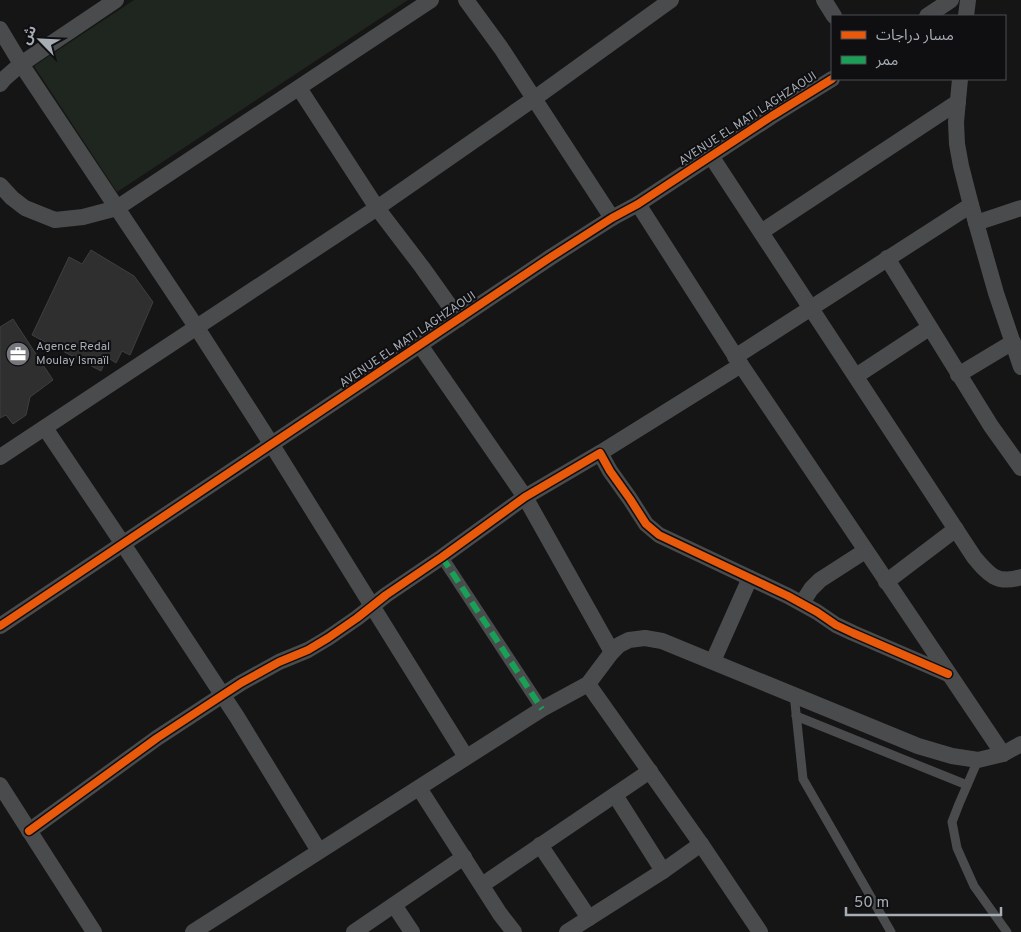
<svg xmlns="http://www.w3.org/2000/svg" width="1021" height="932" font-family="Overpass,'Noto Sans Arabic',sans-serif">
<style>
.green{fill:#1f251f}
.building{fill:#2f2f30;stroke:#3d3f41}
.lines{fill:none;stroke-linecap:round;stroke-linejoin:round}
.service{stroke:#494b4d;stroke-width:9}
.pedestrian{stroke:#494b4d;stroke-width:12}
.minor{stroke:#494b4d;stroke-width:16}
.quiet{stroke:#1a9f57;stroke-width:6;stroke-dasharray:12 6;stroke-linecap:butt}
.cycleway-casing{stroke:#0f0f11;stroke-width:11}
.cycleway{stroke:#e8590c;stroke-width:8}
.labels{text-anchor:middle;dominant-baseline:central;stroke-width:4;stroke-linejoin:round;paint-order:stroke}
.street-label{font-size:12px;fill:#a7adb5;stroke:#0f0f11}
.poi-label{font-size:12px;fill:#a7adb5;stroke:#0f0f11;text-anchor:start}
</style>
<rect width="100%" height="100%" fill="#151515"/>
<path class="green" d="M134,0H408L117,192L34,66Z"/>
<g class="building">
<path d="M91,250L134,276L153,302L130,355L122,351L116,363L107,357L101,371L32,335L69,257L82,264Z"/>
<path d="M13,319L53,380L30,397L26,415L13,424L6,415L0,418V327Z"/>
</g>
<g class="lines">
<g class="service">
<path d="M794,694L803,779L891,932"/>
<path d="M796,716L967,785"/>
<path d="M978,760L959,804L952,822L957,848L974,886L1007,932"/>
</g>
<path class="pedestrian" d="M442,557L542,709"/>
<g class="minor">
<path d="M466,0L501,48L612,218"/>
<path d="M824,0L834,16"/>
<path d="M927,16L951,0"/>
<path d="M966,16L968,0"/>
<path d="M0,29L21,64L197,328L272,445L466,757"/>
<path d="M960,79L956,122L957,144L961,166L971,205L996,293L1021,367"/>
<path d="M0,84L4,79L21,64L116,0"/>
<path d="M299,88L377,208L422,267L459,319"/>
<path d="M711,156L974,557C988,574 997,585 1021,577"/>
<path d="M0,185L12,198L25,208L55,220L83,217L117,208L431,0"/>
<path d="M638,204L741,365L1003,754"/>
<path d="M976,223L1021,208"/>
<path d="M761,232L958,102"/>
<path d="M887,258L991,426L1021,468"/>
<path d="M420,345L525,497L612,652"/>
<path d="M735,357L971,205"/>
<path d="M958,375L1013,342"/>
<path d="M856,376L929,328"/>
<path d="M45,428L123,544L237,717L319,851"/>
<path d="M600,453L741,365"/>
<path d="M0,457L377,208L535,98L671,0"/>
<path d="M886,582L956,529"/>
<path d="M802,603L811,589L820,580L865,551"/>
<path d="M0,626L551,257L612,218L638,204L772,116L832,79"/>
<path d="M713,661L750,578"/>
<path d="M588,684L701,844L760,932"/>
<path d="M0,785L94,932"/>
<path d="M419,788L500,914L514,932"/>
<path d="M615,795L663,871"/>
<path d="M29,831L157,738L241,683L279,662L308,650L328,638L357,618L386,595L442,557L525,497L600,453L610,471L630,499L646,524L659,535L788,596L817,612L836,625L853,633L948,674"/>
<path d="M540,845L589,918"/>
<path d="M482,885L650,771"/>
<path d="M394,905L412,932"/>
<path d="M193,932L542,709L588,684L612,652L619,645L629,640L645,638L662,641L918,746L952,756L978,760L1003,754L1021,744"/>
<path d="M354,932L464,857"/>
<path d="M567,932L663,871L701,844"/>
</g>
<path class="quiet" d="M442,557L542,709"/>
<g class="cycleway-casing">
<g id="cycleway">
<path d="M0,626L551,257L612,218L638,204L772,116L832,79"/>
<path d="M29,831L157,738L241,683L279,662L308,650L328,638L357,618L386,595L442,557L525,497L600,453L610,471L630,499L646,524L659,535L788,596L817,612L836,625L853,633L948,674"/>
</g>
</g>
<use href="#cycleway" class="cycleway"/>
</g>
<defs>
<g id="office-disc" transform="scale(1.25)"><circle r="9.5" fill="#74787d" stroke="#0f0f11"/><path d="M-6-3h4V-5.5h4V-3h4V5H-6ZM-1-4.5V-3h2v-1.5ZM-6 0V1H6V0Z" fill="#fff"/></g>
</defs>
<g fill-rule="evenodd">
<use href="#office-disc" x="18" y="354"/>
</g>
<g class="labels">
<g class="street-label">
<text transform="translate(748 119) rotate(-33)">AVENUE EL MATI LAGHZAOUI</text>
<text transform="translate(408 340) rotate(-34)">AVENUE EL MATI LAGHZAOUI</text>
</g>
<g class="poi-label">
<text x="36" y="347">Agence Redal<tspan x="36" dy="14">Moulay Ismaïl</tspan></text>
</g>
</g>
<rect x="831" y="15" width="175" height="65" fill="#0f0f11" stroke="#4c4e53"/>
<rect x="841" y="31" width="25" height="8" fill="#e8590c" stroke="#4c4e53"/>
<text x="876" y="40" font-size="15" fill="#a7adb5">مسار دراجات</text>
<rect x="841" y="56" width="25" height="8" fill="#1a9f57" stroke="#4c4e53"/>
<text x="876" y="65" font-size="15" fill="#a7adb5">ممر</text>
<g transform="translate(40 40) rotate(294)" stroke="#0f0f11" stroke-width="4" paint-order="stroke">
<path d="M0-4L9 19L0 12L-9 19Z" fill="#a7adb5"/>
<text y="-8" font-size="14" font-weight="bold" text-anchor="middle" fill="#a7adb5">ش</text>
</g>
<path d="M846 907v8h155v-8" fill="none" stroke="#a7adb5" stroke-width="2.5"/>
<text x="854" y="907" font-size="15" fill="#a7adb5" stroke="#0f0f11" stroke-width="4" paint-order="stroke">50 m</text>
</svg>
